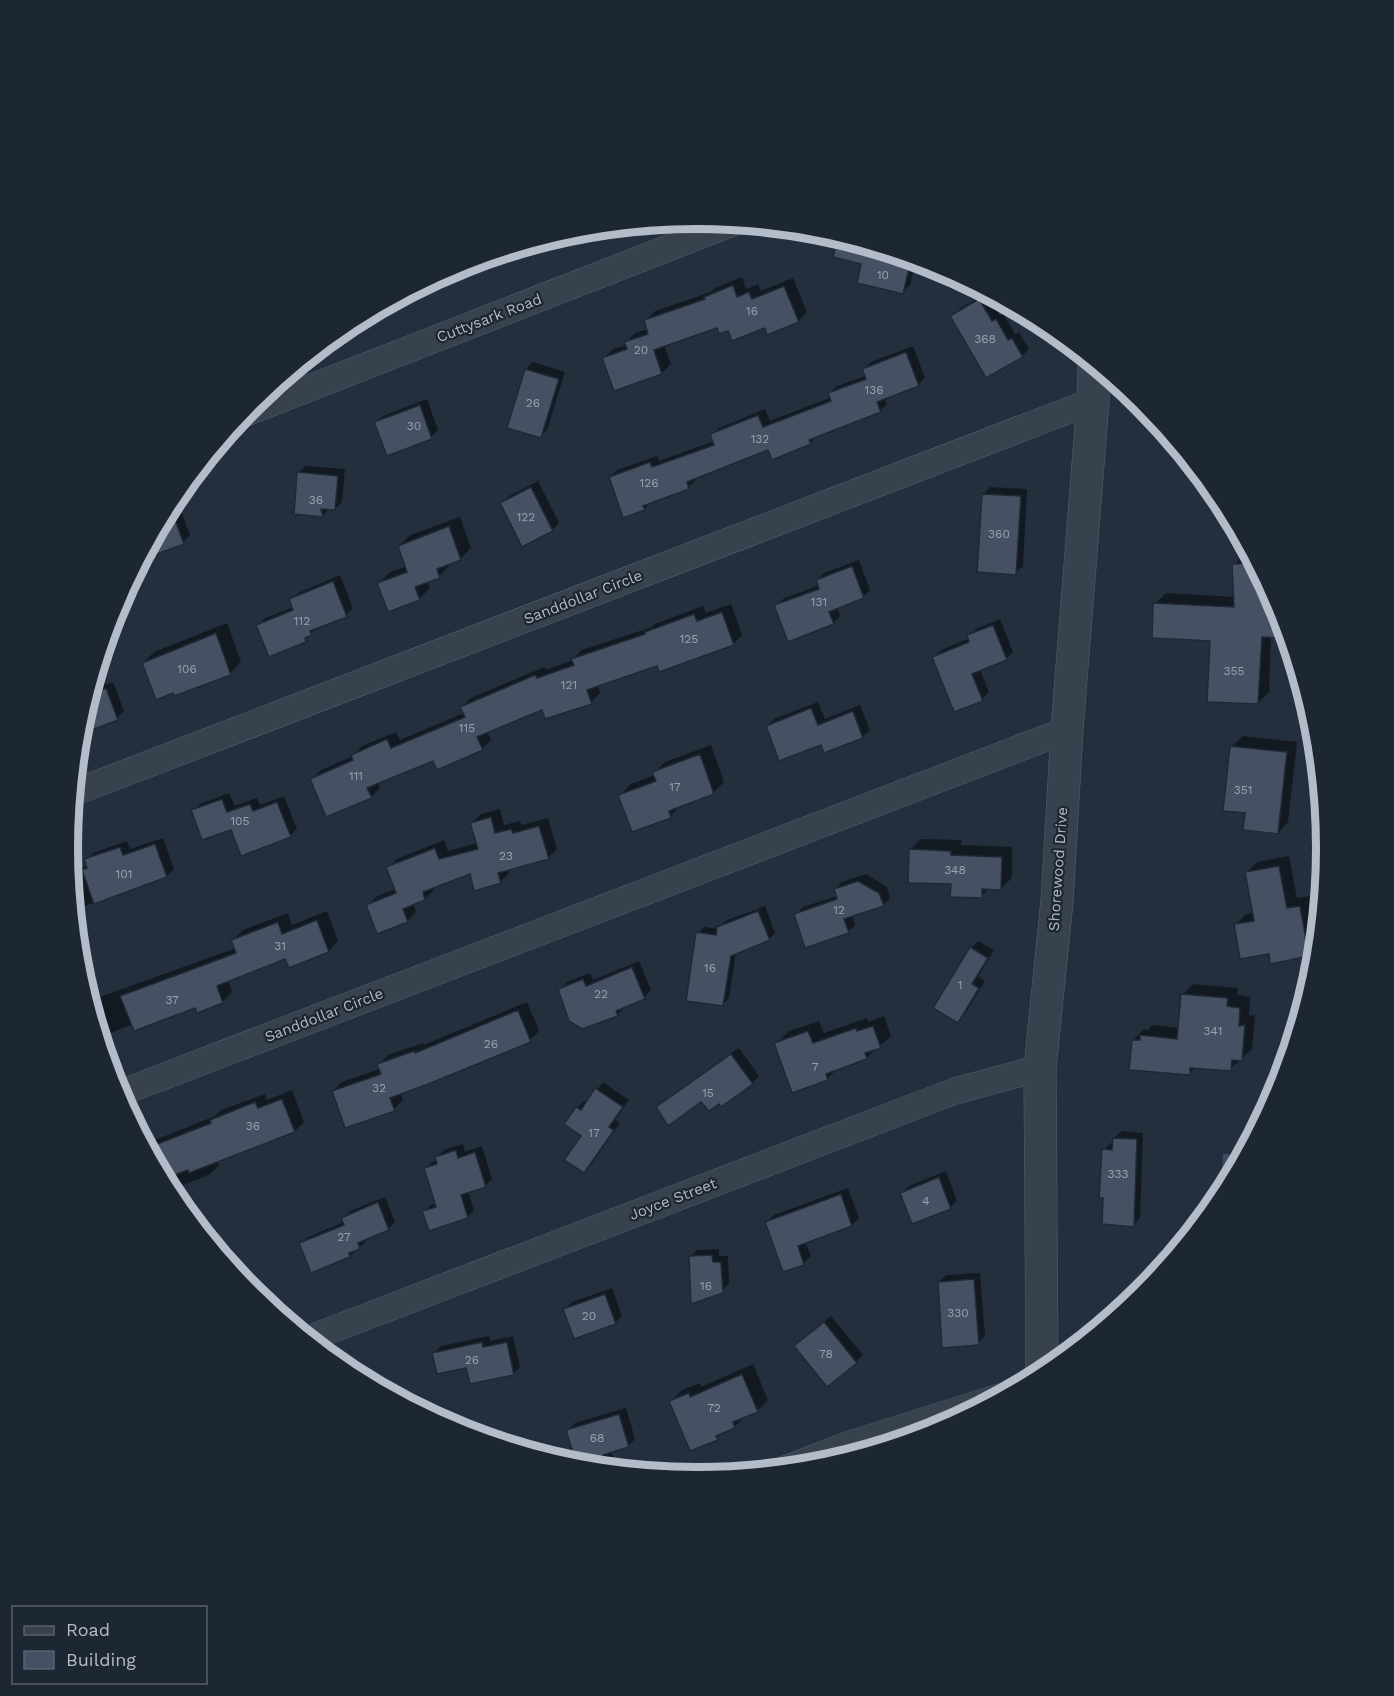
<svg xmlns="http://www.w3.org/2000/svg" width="1394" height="1696" font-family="'Work Sans',sans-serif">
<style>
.water{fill:#394c67}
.shadow{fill:#0007}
.building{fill:#455162;stroke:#1f2835;stroke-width:1.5}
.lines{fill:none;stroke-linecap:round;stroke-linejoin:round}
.minor-casing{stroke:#565f6c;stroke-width:27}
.tertiary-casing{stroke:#565f6c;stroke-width:33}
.minor{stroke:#38414e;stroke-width:26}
.tertiary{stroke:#38414e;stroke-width:32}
.labels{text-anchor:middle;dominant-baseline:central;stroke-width:4.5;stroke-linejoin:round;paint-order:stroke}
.number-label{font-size:12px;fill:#98a1af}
.street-label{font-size:15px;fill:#b4bcc9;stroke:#1d2633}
.rim{fill:none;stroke:#b4bcc9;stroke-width:8}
</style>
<rect width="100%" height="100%" fill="#242f3e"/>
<path class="water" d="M1223,1154H1244L1230,1179H1222Z"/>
<g class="shadow">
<path d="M839,236L916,260L910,285L903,292L863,263Z"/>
<path d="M742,277L746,289L758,284L761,291L793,278L807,312L798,321L766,326L729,329L718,326L664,345L671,364L662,373L614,389L604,358L613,349L627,345L626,342L635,333L648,329L646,320L655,311L711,292L715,288Z"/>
<path d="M987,293L1000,316L1003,313L1015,334L1019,332L1029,349L1022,356L952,316L959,309Z"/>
<path d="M913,346L925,378L918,385L884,398L887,404L880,411L817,436L810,443L769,448L695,477L696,480L689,487L651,501L644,509L610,477L617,470L657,456L659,461L714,441L712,435L719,428L765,409L770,421L832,397L830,393L837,386L866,376L864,369L871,362Z"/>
<path d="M533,362L565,372L547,430L540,437L526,369Z"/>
<path d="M427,399L438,430L431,437L376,423L383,416Z"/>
<path d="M305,466L345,469L342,502L335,509L330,508L323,515L295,513L298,473Z"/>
<path d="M538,481L559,523L552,530L502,503L509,496Z"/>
<path d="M990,487L1027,489L1023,566L1015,573L983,494Z"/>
<path d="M179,506L190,535L183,542L155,553L151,541L167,510Z"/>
<path d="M460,517L471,548L461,558L449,563L450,565L439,576L427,581L430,588L419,599L379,583L390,572L407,566L399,546L410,535Z"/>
<path d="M1249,552L1279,607L1285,629L1278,636H1271L1269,692L1258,703L1211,639L1155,604L1166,593L1235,597L1234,565L1245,554Z"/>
<path d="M859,560L870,590L863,597L837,607L840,616L833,623L776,606L783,599L819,585L817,580L824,573Z"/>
<path d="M340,575L353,608L346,615L318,626L305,640L258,625L265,618L294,607L291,600L298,593Z"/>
<path d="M731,604L742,635L733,644L658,665L597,685L600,693L591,702L543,708L487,731L491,740L482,749L434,759L377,782L380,788L371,797L312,779L321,770L353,756V755L362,746L396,732L400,740L464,713L462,707L471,698L544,667L546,670L573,660V659L582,650L652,627L655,624L703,606L706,613Z"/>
<path d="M1000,619L1013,652L1006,659L980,670L989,692L982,699L934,657L941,650L970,638L969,636L976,629Z"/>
<path d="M227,623L241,662L230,673L175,694L143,663L154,652Z"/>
<path d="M101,673L106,685L113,682L124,711L117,718L90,729L83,713L95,675Z"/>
<path d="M818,702L825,719L860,705L870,730L862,737L821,743L767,726L774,719Z"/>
<path d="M1243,736L1297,742L1288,822L1278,833L1232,746Z"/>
<path d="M711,745L724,782L714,792L681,805L670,817L620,795L631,784L655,775L654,773L665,762Z"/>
<path d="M229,793L235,806L257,798L260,805L284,796L297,829L290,836L232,828L193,811L200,804Z"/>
<path d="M500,809L504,825L520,821L522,825L548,818L557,849L548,858L508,869L509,873L500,882L471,872L433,887L434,890L425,899L413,903L416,912L407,921L368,905L377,896L396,889L388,868L397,859L444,840L448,851L478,843L472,823L481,814Z"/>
<path d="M163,838L174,869L167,876L74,910L70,871L88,865L86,860L93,853L127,841L130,849Z"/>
<path d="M921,839L961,840V845L1012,847V878L1001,888H990L981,896L952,883L910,850Z"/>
<path d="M1289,856L1297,898L1310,896L1318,935L1317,947L1309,955L1270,952L1236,925L1246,914L1254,913L1246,873L1257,862Z"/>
<path d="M866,874L887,887L890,898L883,905L852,915L855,925L848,932L796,914L803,907L837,896L835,889L842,882Z"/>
<path d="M765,906L775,933L769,939L736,952L729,998L723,1004L698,933L704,927L719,929L725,921Z"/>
<path d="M327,911L338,941L329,951L289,966L286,957L228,980L232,992L222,1002L196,1006L133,1024L100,1037L89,1001L236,948L233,940L243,930L288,913L292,925Z"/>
<path d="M978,941L994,950L978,977L985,981L965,1014L958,1021L971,948Z"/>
<path d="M639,961L651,990L644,997L624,1006V1008L617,1015L560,989L567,982L590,973L593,980Z"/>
<path d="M1193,984L1238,988L1237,995L1250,997L1249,1016L1255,1015L1252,1049L1230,1069L1196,1067L1189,1074L1133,1040L1144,1029L1148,1030L1152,1025L1180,1028L1182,995Z"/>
<path d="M527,1002L539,1031L530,1040L400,1093L403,1100L394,1109L333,1091L342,1082L380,1069L379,1064L388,1055L423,1043L424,1045Z"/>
<path d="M884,1016L891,1036L866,1058L838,1068L827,1079L778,1042L789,1031L819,1021L824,1033L867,1018L868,1022Z"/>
<path d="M739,1048L759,1076L752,1083L719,1102L702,1100L658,1107L665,1100Z"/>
<path d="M603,1082L629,1100L615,1120L620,1123L591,1165L584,1172L583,1136L566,1124L577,1108L584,1101L587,1103Z"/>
<path d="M292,1090L304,1122L295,1131L217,1161L219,1165L209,1175L169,1190L147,1148L155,1140L215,1116L221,1110L265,1094L267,1100Z"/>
<path d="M1122,1131L1143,1133L1140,1218L1133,1225L1104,1150L1111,1143H1114V1138Z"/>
<path d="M463,1144L465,1152L482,1146L492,1179L485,1186L468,1191L474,1210L467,1217L424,1212L431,1205L436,1203L425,1169L432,1162L437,1160V1157L444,1150Z"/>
<path d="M946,1171L957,1201L950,1208L902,1193L909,1186Z"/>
<path d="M848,1188L859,1218L852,1225L805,1241L811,1256L804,1263L767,1222L774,1215Z"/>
<path d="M385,1197L395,1222L388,1229L365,1238L366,1241L350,1256L300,1244L308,1237L344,1222L343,1218L350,1211Z"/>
<path d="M719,1249V1256H728L729,1284L722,1291L690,1257L697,1250Z"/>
<path d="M980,1273L985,1336L978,1343L939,1282L946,1275Z"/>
<path d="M612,1288L622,1316L615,1323L564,1309L572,1302Z"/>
<path d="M831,1316L863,1355L856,1362L803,1339Z"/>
<path d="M489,1336L490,1341L513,1336L520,1367L513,1374L467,1366L434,1353L441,1346Z"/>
<path d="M753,1364L768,1400L757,1411L745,1416L734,1427L724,1431L717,1438L671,1401L682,1390L700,1383L701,1387Z"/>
<path d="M626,1408L635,1439L628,1446L611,1451L617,1470L578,1466L568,1430L575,1423Z"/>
</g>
<g class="building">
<path d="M838,236L905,256L904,259L911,260L903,294L857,283L861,264L833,257Z"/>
<path d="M733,285L737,297L749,292L752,299L784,286L799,322L767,335L765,328L732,341L728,331L719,334L717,328L654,350L662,374L614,391L602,358L627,349L624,342L648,334L644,320L705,299L704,297Z"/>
<path d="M979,299L992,321L996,319L1008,340L1012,338L1023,357L986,378L950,316Z"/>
<path d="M906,352L919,386L877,402L881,412L809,440L811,444L772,460L768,450L687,482L689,489L643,506L645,510L623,518L609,477L650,462L652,467L714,445L710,434L758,415L763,427L831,401L828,393L866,379L862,369Z"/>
<path d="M525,369L559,379L541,438L507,428Z"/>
<path d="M420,405L432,439L387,456L374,422Z"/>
<path d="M297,472L338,476L335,510L321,509L323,517L294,514Z"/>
<path d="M531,487L553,531L522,547L500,503Z"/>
<path d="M982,494L1021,496L1016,575L977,572Z"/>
<path d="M170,506L184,544L141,560L156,531Z"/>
<path d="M449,526L461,560L437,569L440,578L415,587L420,600L388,612L377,583L407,572L398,546Z"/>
<path d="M1255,563L1280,611L1278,638L1262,637L1258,704L1207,702L1210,641L1152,638L1153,603L1234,607L1232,564Z"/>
<path d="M852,566L864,598L829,612L834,624L788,642L774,605L819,589L816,580Z"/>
<path d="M333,581L347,617L310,631L312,635L305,638L306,642L269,657L256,625L293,610L289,599Z"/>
<path d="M722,612L734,645L659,672L657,666L587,690L592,704L545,719L542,710L477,737L483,750L437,770L433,761L367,788L372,798L326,817L310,779L353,760L351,755L387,739L391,748L465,717L460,707L535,675L537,678L574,665L571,659L645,634V632L694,614L697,621Z"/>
<path d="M993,625L1007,660L972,674L983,701L954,712L932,657L969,642L967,635Z"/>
<path d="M216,633L231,675L174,696L173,693L156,700L142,663Z"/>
<path d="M106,688L118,720L89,731L83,715L89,695Z"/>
<path d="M811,708L818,725L853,711L863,738L824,753L821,745L779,761L766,726Z"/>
<path d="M1230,746L1287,752L1278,834L1243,830L1245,813L1223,811Z"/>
<path d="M700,754L714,794L669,811L671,818L632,832L618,795L656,781L652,772Z"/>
<path d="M222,799L227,812L250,804L253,811L277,802L291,837L241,856L231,830L202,840L191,810Z"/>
<path d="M491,817L495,833L511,829L513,833L539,826L549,859L498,873L501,883L474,891L470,874L423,892L425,900L403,909L408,922L377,934L366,905L396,893L386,867L435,848L439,859L478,849L470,823Z"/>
<path d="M155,844L167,877L94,904L82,870L87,868L84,859L120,847L123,855Z"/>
<path d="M909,849L951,851V855L1002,857L1001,890L982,889V898L950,897L951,884L908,883Z"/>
<path d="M1279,866L1287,908L1300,906L1309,956L1270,964L1269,954L1240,959L1234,924L1254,921L1245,872Z"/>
<path d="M858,881L879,893L884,906L844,919L849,933L805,948L794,914L837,899L834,889Z"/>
<path d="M758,911L770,940L731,956L723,1006L686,1001L696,932L716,935L717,927Z"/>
<path d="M317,920L329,952L289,968L285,959L217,986L223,1003L197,1013L195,1008L134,1031L120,996L236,953L231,940L278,922L282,934Z"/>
<path d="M970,947L988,958L972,984L979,988L958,1023L933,1008Z"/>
<path d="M632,967L645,999L616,1011L618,1016L582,1029L569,1021L558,989L583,979L586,986Z"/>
<path d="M1181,994L1228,998L1227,1006L1240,1008L1239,1026L1245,1025L1242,1061L1232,1060L1231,1071L1190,1068V1075L1129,1070L1132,1040H1140V1035L1177,1039Z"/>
<path d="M518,1010L531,1042L426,1085L390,1098L395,1111L345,1128L332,1091L381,1074L377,1064L414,1051L415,1053Z"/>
<path d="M873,1026L881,1048L865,1053L867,1059L826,1074L828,1080L792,1093L774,1043L808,1031L813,1043L856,1028L857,1031Z"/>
<path d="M731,1054L753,1084L721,1107L719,1104L709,1111L701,1102L668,1126L656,1107Z"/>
<path d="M595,1088L623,1107L609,1127L614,1130L584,1173L564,1160L581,1136L564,1124L576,1107L581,1110Z"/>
<path d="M282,1099L295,1132L189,1173L188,1170L164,1179L147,1148L211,1123L210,1120L255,1102L258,1108Z"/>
<path d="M1113,1138L1137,1139L1134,1227L1102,1224L1103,1198H1099L1102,1149L1112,1150Z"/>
<path d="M456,1150L458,1158L475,1152L486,1187L461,1195L468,1218L429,1231L422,1211L436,1207L424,1168L437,1164L435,1157Z"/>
<path d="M939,1177L951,1209L912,1224L900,1193Z"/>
<path d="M841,1194L852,1226L798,1246L804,1265L783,1272L765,1222Z"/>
<path d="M378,1202L389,1230L358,1243L360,1249L349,1253L350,1257L311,1273L299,1243L344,1225L341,1218Z"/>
<path d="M712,1255L713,1262H721L723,1293L691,1304L689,1256Z"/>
<path d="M974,1279L979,1345L942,1348L938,1282Z"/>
<path d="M605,1294L616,1324L574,1339L563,1309Z"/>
<path d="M824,1322L857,1363L827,1387L794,1346Z"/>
<path d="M482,1342L483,1347L507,1342L514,1375L470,1384L466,1368L437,1374L432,1353Z"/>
<path d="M742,1374L758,1412L733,1422L735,1428L716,1436L718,1440L690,1451L669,1401L689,1393L690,1397Z"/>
<path d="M619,1414L629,1447L603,1455L608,1469L577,1466L566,1430Z"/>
</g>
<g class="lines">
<g class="minor-casing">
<g id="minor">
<path d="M243,414L735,222"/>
<path d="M73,793L1093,401"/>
<path d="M118,1094L1067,730"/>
<path d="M308,1339L955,1091L1040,1068"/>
<path d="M785,1469L847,1445L999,1397"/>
</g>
</g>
<g class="tertiary-casing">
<path id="tertiary" d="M1042,1374L1040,1068L1057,901L1067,730L1093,401L1094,364"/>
</g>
<use href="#minor" class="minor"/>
<use href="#tertiary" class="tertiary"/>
</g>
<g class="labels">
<g class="number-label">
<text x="883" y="275">10</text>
<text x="752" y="311">16</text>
<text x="985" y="339">368</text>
<text x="641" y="350">20</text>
<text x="874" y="390">136</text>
<text x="533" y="403">26</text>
<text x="414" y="426">30</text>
<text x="760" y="439">132</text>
<text x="649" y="483">126</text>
<text x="316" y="500">36</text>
<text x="526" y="517">122</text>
<text x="999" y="534">360</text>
<text x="819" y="602">131</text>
<text x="302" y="621">112</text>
<text x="689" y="639">125</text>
<text x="187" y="669">106</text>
<text x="1234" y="671">355</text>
<text x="569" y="685">121</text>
<text x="467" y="728">115</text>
<text x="356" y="776">111</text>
<text x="675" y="787">17</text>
<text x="1243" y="790">351</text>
<text x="240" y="821">105</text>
<text x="506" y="856">23</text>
<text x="955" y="870">348</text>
<text x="124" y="874">101</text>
<text x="839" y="910">12</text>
<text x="280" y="946">31</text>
<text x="710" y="968">16</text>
<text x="960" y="985">1</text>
<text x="601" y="994">22</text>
<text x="172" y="1000">37</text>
<text x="1213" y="1031">341</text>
<text x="491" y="1044">26</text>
<text x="815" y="1067">7</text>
<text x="379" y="1088">32</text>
<text x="708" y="1093">15</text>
<text x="253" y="1126">36</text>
<text x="594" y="1133">17</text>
<text x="1118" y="1174">333</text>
<text x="926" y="1201">4</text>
<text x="344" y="1237">27</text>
<text x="706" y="1286">16</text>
<text x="958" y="1313">330</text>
<text x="589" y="1316">20</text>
<text x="826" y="1354">78</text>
<text x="472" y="1360">26</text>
<text x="714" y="1408">72</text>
<text x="597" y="1438">68</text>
</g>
<g class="street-label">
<text transform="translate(489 318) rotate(-21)">Cuttysark Road</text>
<text transform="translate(583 597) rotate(-21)">Sanddollar Circle</text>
<text transform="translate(1058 869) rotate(-86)">Shorewood Drive</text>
<text transform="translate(324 1015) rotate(-21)">Sanddollar Circle</text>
<text transform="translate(673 1199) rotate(-21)">Joyce Street</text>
</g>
</g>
<path d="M0 0H1394V1696H0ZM78 848a619 619 0 1 1 1238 0a619 619 0 1 1-1238 0Z" fill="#1d2633" fill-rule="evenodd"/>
<path class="rim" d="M78 848a619 619 0 1 1 1238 0a619 619 0 1 1-1238 0Z"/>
<rect x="12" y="1606" width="195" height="78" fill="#1d2633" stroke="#59626f" stroke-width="1.5"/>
<rect x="24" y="1626" width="30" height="9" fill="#38414e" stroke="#59626f" stroke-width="1.5"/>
<text x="66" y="1636" font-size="18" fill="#b4bcc9">Road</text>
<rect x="24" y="1651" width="30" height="18" fill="#455162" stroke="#59626f" stroke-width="1.5"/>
<text x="66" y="1666" font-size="18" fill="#b4bcc9">Building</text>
</svg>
